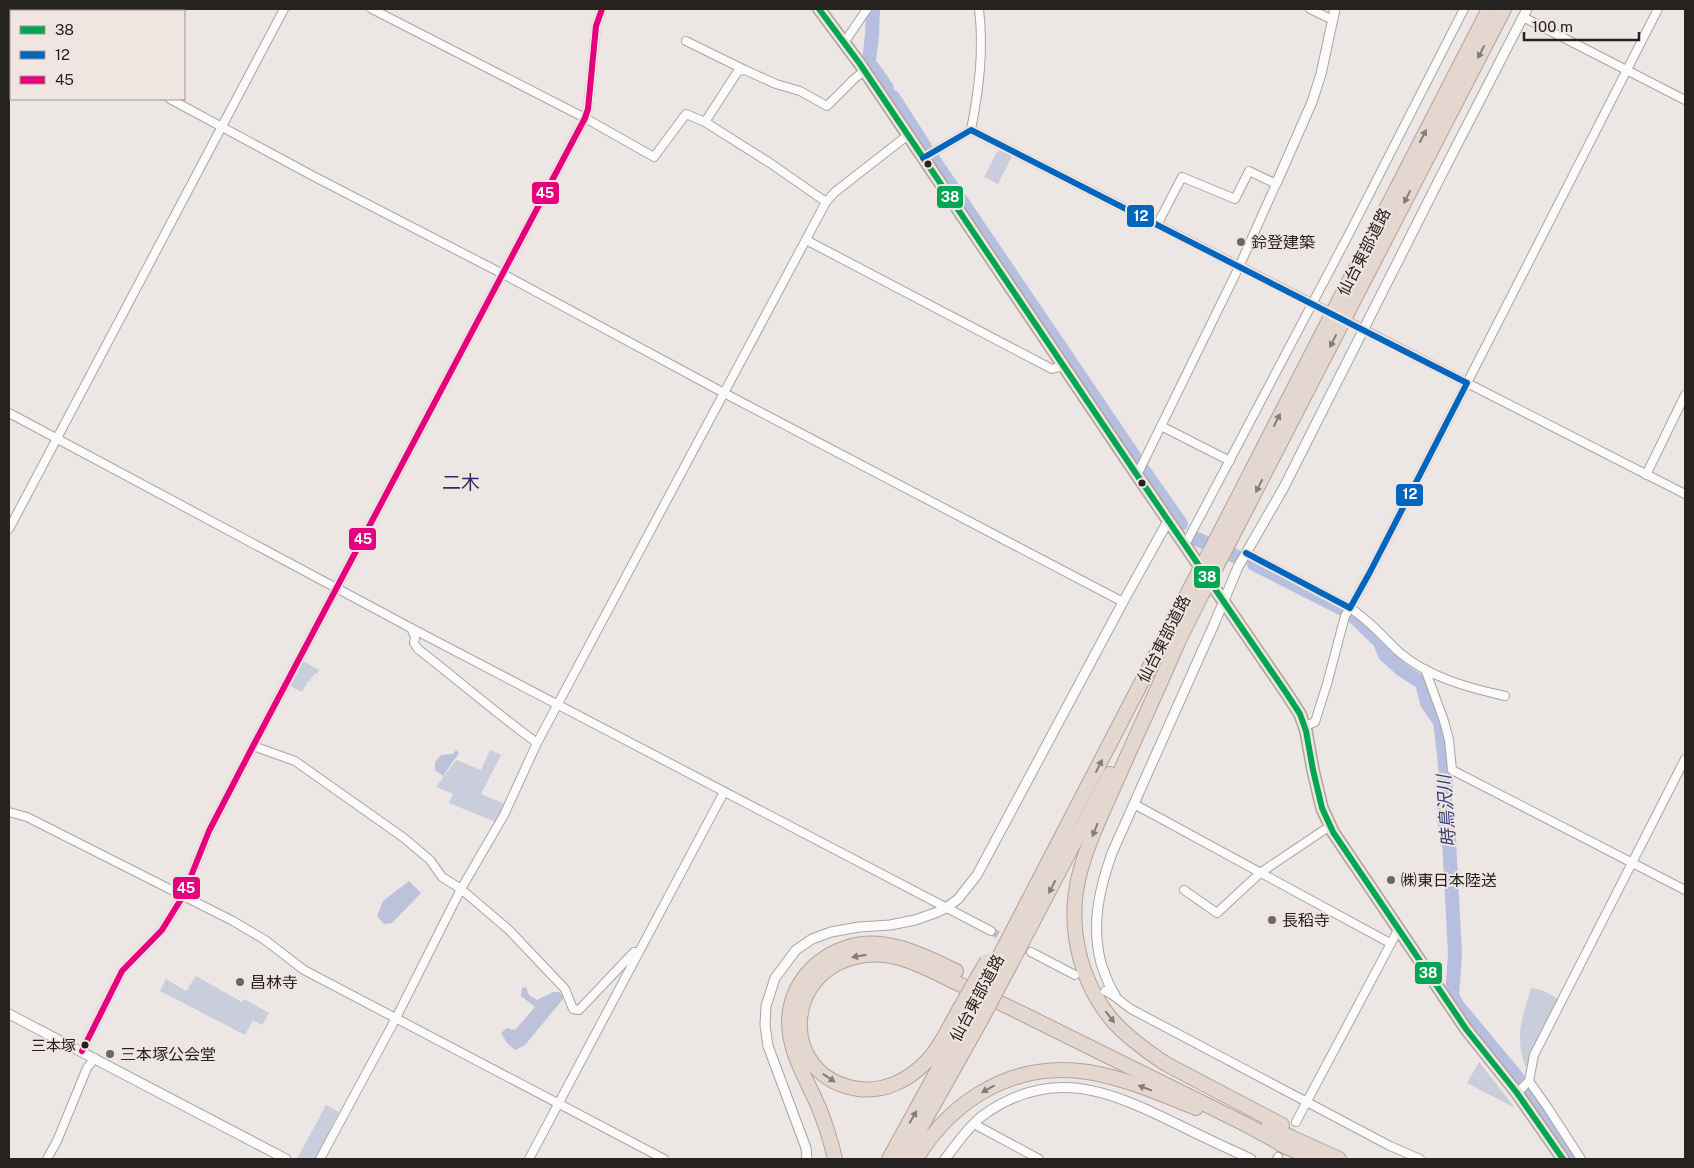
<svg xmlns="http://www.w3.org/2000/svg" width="1694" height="1168" font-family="'Public Sans','Noto Sans JP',sans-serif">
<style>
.green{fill:#cacddc}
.forest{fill:#bdc2db}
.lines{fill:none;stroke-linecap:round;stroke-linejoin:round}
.river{stroke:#b6bfdf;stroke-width:14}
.minor-tunnel{stroke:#c4bfbd;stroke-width:8;stroke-dasharray:8 4;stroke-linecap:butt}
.minor-casing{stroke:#a9a5a3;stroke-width:10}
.tertiary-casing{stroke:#a9a5a3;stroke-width:11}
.primary-casing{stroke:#b1a39a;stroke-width:14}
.motorway-casing{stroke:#b1a39a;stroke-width:16}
.minor{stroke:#fcfbfb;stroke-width:8}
.tertiary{stroke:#fcfbfb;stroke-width:9}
.primary{stroke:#ede5e1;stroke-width:11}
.motorway{stroke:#e3d7d0;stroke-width:14}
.motorway-bridge-casing{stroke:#b1a39a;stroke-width:16;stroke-linecap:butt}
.motorway-bridge{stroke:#e3d7d0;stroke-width:14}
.bus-1-casing{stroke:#f0e5e0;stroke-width:10}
.bus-2-casing{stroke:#f0e5e0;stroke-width:10}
.bus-3-casing{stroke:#f0e5e0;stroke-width:10}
.bus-1{stroke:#00a651;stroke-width:6}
.bus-2{stroke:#0065bd;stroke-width:6}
.bus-3{stroke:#e5007d;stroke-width:6}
.oneway{fill:#847c78}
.bus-dot{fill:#262220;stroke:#f0e5e0;stroke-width:2}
.poi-dot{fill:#6b6765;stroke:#f0e5e0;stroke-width:2}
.labels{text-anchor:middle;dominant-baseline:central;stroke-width:4;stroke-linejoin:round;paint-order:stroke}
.bus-label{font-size:15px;fill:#262220;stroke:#f0e5e0;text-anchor:end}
.poi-label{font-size:16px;fill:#262220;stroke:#f0e5e0;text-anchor:start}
.street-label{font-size:16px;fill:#262220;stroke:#f0e5e0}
.water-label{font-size:18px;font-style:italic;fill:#313f79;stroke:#f0e5e0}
.quarter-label{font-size:19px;fill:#243069;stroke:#f0e5e0}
.line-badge{stroke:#f0e5e0;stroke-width:2}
.badge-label{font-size:14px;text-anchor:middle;font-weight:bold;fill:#fff}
</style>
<rect width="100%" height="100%" fill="#ece6e4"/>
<g class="green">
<path d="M1001,151L1012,156L998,184L984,177L997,152Z"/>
<path d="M303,661L319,670L317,674H314L310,681H308L302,692L290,686Z"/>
<path d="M490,750L501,755L481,794L505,804L496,822L449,803L453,794L436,787L456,760L481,770Z"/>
<path d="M196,976L242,1002L244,999L269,1013L262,1025L253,1020L245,1035L160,991L166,979L186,991Z"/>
<path d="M1531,988L1542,990L1558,999L1528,1059L1526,1068C1514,1036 1522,1019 1531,988Z"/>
<path d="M1479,1062L1515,1108L1467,1083Z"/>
<path d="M326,1105L339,1112L315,1159H297Z"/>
</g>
<g class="forest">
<path d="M456,750L459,753L443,776L435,770V762L441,755L453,754Z"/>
<path d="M409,881L421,893L392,923L384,924L377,916L383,901Z"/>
<path d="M526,987L529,995L537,1000L553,992H559L563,995V999L525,1045L515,1050L507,1043L501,1033L507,1028L515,1030L535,1007L521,996L522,988Z"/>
</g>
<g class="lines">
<g class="river">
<path d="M869,61L872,35L873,9"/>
<path d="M873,68L887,88"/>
<path d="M893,97L925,147"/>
<path d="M933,159L1134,456"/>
<path d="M1144,471L1181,524"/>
<path d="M1197,539L1237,557"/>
<path d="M1254,564L1343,609"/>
<path d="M1351,614L1380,642L1385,655L1402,670L1422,683L1427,703L1440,722L1444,755L1446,777L1444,820L1449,840L1455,954L1452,996L1457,1005L1520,1081"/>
<path d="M1528,1091L1572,1159"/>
</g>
<g class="minor-tunnel">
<path d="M991,931L1031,952"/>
<path d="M1278,1157L1296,1122"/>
</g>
<g class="minor-casing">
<g id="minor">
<path d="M45,9L48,11"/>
<path d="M372,9L585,118L654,157L686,114L705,122L770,163L826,202"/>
<path d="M1310,9L1333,20"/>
<path d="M1658,9L1467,383L1685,494"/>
<path d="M1523,17L1685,100"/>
<path d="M686,41L745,70"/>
<path d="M844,43L867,9"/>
<path d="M9,85L11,84"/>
<path d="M170,99L313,176L503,274L724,393L1123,602"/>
<path d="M705,122L738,71L745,70L776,84L800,91L827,106L854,79L864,71"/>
<path d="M971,130C979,89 984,50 979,9"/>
<path d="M923,158L971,130L1325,310"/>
<path d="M806,240L1052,369L1063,366"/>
<path d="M9,413L411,628L415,637L414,643L418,649C458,680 496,713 537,743"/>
<path d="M1161,426L1230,461"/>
<path d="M1137,475L1239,267L1276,184L1249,171L1235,199L1182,177L1157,225"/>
<path d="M1646,475L1685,395"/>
<path d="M9,529L284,9"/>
<path d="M1185,545L1350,232L1464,9"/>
<path d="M1246,553L1350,608L1370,572L1467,383L1351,323"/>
<path d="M411,628L991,931"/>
<path d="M1425,669L1444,721L1449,740L1452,770L1685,890"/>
<path d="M1305,726L1315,722L1327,684L1345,616L1350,608C1369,620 1383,637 1399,652C1428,677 1469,688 1505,696"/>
<path d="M253,746L295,761L404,838L430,860L442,877L461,889L509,930L565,989L573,1009L579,1010L634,952H639"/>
<path d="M1134,804L1390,943"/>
<path d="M9,812L27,817L233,921L265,940L304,970L664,1159"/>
<path d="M1184,890L1217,913L1260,873L1330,826"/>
<path d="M1031,952L1075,975"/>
<path d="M1105,991C1115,995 1122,1003 1131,1009L1390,1146L1420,1159"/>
<path d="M82,1051L122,971L162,930L183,896L209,831L253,746L585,118L588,109L596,26L602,9"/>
<path d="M1529,1081L1548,1108L1581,1159"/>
<path d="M1517,1093L1529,1081L1534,1055L1685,759"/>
<path d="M1296,1122L1398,930"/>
<path d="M974,1124L1039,1159"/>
<path d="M47,1159L57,1141L87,1068L95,1058"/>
<path d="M320,1159L396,1018L461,889L504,815L537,743L826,202L835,192L908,135"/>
<path d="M529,1159L724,792"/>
<path d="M1277,1159L1278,1157"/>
</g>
</g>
<g class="tertiary-casing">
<g id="tertiary">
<path d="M1276,184L1312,102L1321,74L1335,9"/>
<path d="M1115,995C1108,985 1105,975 1101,963C1091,925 1099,890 1112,853L1215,622L1238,567L1283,489L1442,174L1527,9"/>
<path d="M9,1014L286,1159"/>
<path d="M807,1159L806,1148L768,1046L765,1025L766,1006L775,978L796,950L812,939L831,932L859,927L890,925L915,920L935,913L946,908L958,899L977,875L1123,602L1168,521"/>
<path d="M945,1159C956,1145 967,1128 982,1116C1052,1065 1110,1091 1179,1125C1203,1137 1227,1148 1251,1159"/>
</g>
</g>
<g class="primary-casing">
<path id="primary" d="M819,9L860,64L1137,475L1287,694L1300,714L1306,731L1313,770L1322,808L1333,832L1466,1029L1517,1093L1563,1159"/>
</g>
<g class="motorway-casing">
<g id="motorway">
<path d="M1215,542L1489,9"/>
<path d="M1226,548L1504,9"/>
<path d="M1178,642C1158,689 1136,736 1115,784C1102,813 1088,842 1080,872C1066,924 1079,981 1113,1021C1128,1038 1148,1052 1166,1064L1282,1125"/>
<path d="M1175,648L1202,594"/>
<path d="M995,965L1193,583"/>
<path d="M1007,971L1110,774"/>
<path d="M959,1010C949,1027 941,1047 927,1061C909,1080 885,1092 859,1089C777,1078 781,965 866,955C899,951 930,970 959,984C981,994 1003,1004 1025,1015C1099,1051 1173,1088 1247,1125L1287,1147"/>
<path d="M1268,1127L1339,1159"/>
<path d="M1280,1144L1313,1159"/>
<path d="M835,1159C831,1142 826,1125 819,1108C809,1084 794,1061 790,1034C782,981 829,939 881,944C907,947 933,960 956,971"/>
<path d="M889,1159L969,1013"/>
<path d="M903,1159L981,1020"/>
<path d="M916,1159C953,1098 1015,1061 1088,1072C1125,1078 1161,1094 1196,1108"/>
</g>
</g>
<use href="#minor" class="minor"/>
<use href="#tertiary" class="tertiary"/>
<use href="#primary" class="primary"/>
<use href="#motorway" class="motorway"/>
<g class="motorway-bridge-casing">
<g id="motorway-bridge">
<path d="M1193,583L1215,542"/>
<path d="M1202,594L1226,548"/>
<path d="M959,1010L987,961"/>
<path d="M969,1013L991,972"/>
<path d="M981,1020L1007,971"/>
</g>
</g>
<use href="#motorway-bridge" class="motorway-bridge"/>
<g class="bus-1-casing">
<path id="bus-1" d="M819,9L860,64L1137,475L1287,694L1300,714L1306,731L1313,770L1322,808L1333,832L1466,1029L1517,1093L1563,1159"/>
</g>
<g class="bus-2-casing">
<path id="bus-2" d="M923,158L971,130L1467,383L1370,572L1350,608L1246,553"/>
</g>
<g class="bus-3-casing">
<path id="bus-3" d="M82,1051L122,971L162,930L183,896L209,831L253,746L585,118L588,109L596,26L602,9"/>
</g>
<use href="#bus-1" class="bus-1"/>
<use href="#bus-2" class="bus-2"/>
<use href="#bus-3" class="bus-3"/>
</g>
<defs><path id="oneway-solid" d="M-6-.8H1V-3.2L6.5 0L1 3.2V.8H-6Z" transform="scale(1.25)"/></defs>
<g class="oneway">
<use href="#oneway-solid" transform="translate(1481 52) rotate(117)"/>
<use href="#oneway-solid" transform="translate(1423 136) rotate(-63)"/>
<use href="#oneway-solid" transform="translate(1407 197) rotate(117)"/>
<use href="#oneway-solid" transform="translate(1333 341) rotate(117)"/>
<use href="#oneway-solid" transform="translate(1277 420) rotate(-63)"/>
<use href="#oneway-solid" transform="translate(1259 486) rotate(117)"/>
<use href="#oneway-solid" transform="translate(1099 766) rotate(-63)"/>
<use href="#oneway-solid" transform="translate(1095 830) rotate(111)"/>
<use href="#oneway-solid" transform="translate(1052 887) rotate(117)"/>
<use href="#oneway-solid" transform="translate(859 956) rotate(170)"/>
<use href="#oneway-solid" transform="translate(1110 1017) rotate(52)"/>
<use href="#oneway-solid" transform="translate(829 1078) rotate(33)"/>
<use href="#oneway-solid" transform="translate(1145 1088) rotate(-159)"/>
<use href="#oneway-solid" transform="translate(988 1089) rotate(151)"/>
<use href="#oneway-solid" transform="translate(913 1117) rotate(-61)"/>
</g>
<g class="bus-dot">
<circle cx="928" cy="164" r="4.5"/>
<circle cx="1142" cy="483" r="4.5"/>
<circle cx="85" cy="1045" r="4.5"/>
</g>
<g class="poi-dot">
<circle cx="1241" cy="242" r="5"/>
<circle cx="1391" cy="880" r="5"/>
<circle cx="1272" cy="920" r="5"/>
<circle cx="240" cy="982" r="5"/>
<circle cx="110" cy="1054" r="5"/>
</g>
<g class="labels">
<g class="bus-label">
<text x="76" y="1045">三本塚</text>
</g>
<g class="poi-label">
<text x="1251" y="242">鈴登建築</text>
<text x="1401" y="880">㈱東日本陸送</text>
<text x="1282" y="920">長稻寺</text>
<text x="250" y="982">昌林寺</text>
<text x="120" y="1054">三本塚公会堂</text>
</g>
<g class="street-label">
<text transform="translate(1364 252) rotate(-63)">仙台東部道路</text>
<text transform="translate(1164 639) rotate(-63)">仙台東部道路</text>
<text transform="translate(977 998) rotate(-62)">仙台東部道路</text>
</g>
<g class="water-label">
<text transform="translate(1446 811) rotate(-94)">時鳥沢川</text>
</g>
<g class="quarter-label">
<text x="461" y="482">二木</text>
</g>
</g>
<g class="line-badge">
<rect x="531" y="181" width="29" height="24" rx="5" fill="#e5007d"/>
<rect x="936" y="185" width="28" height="24" rx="5" fill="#00a651"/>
<rect x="1126" y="204" width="29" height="24" rx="5" fill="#0065bd"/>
<rect x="1395" y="483" width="29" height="24" rx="5" fill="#0065bd"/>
<rect x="348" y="527" width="29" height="24" rx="5" fill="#e5007d"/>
<rect x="1193" y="565" width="28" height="24" rx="5" fill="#00a651"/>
<rect x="172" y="876" width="29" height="24" rx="5" fill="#e5007d"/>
<rect x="1414" y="961" width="29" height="24" rx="5" fill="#00a651"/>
</g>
<g class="badge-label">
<text x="545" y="198">45</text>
<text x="950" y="202">38</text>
<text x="1141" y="221">12</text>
<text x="1410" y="499">12</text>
<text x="363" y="544">45</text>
<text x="1207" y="582">38</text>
<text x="186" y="893">45</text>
<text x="1428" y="978">38</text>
</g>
<rect width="1694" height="1168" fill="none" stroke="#262220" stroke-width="20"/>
<rect x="10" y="10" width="175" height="90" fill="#f0e5e0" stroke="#9f9793"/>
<rect x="20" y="26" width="25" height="8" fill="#00a651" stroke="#9f9793"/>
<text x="55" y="35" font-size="15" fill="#262220">38</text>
<rect x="20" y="51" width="25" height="8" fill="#0065bd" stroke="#9f9793"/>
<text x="55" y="60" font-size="15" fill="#262220">12</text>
<rect x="20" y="76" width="25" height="8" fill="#e5007d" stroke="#9f9793"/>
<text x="55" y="85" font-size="15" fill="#262220">45</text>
<path d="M1524 32v8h115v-8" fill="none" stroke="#262220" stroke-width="2.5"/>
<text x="1532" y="32" font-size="15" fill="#262220" stroke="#f0e5e0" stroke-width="4" paint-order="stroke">100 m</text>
</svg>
